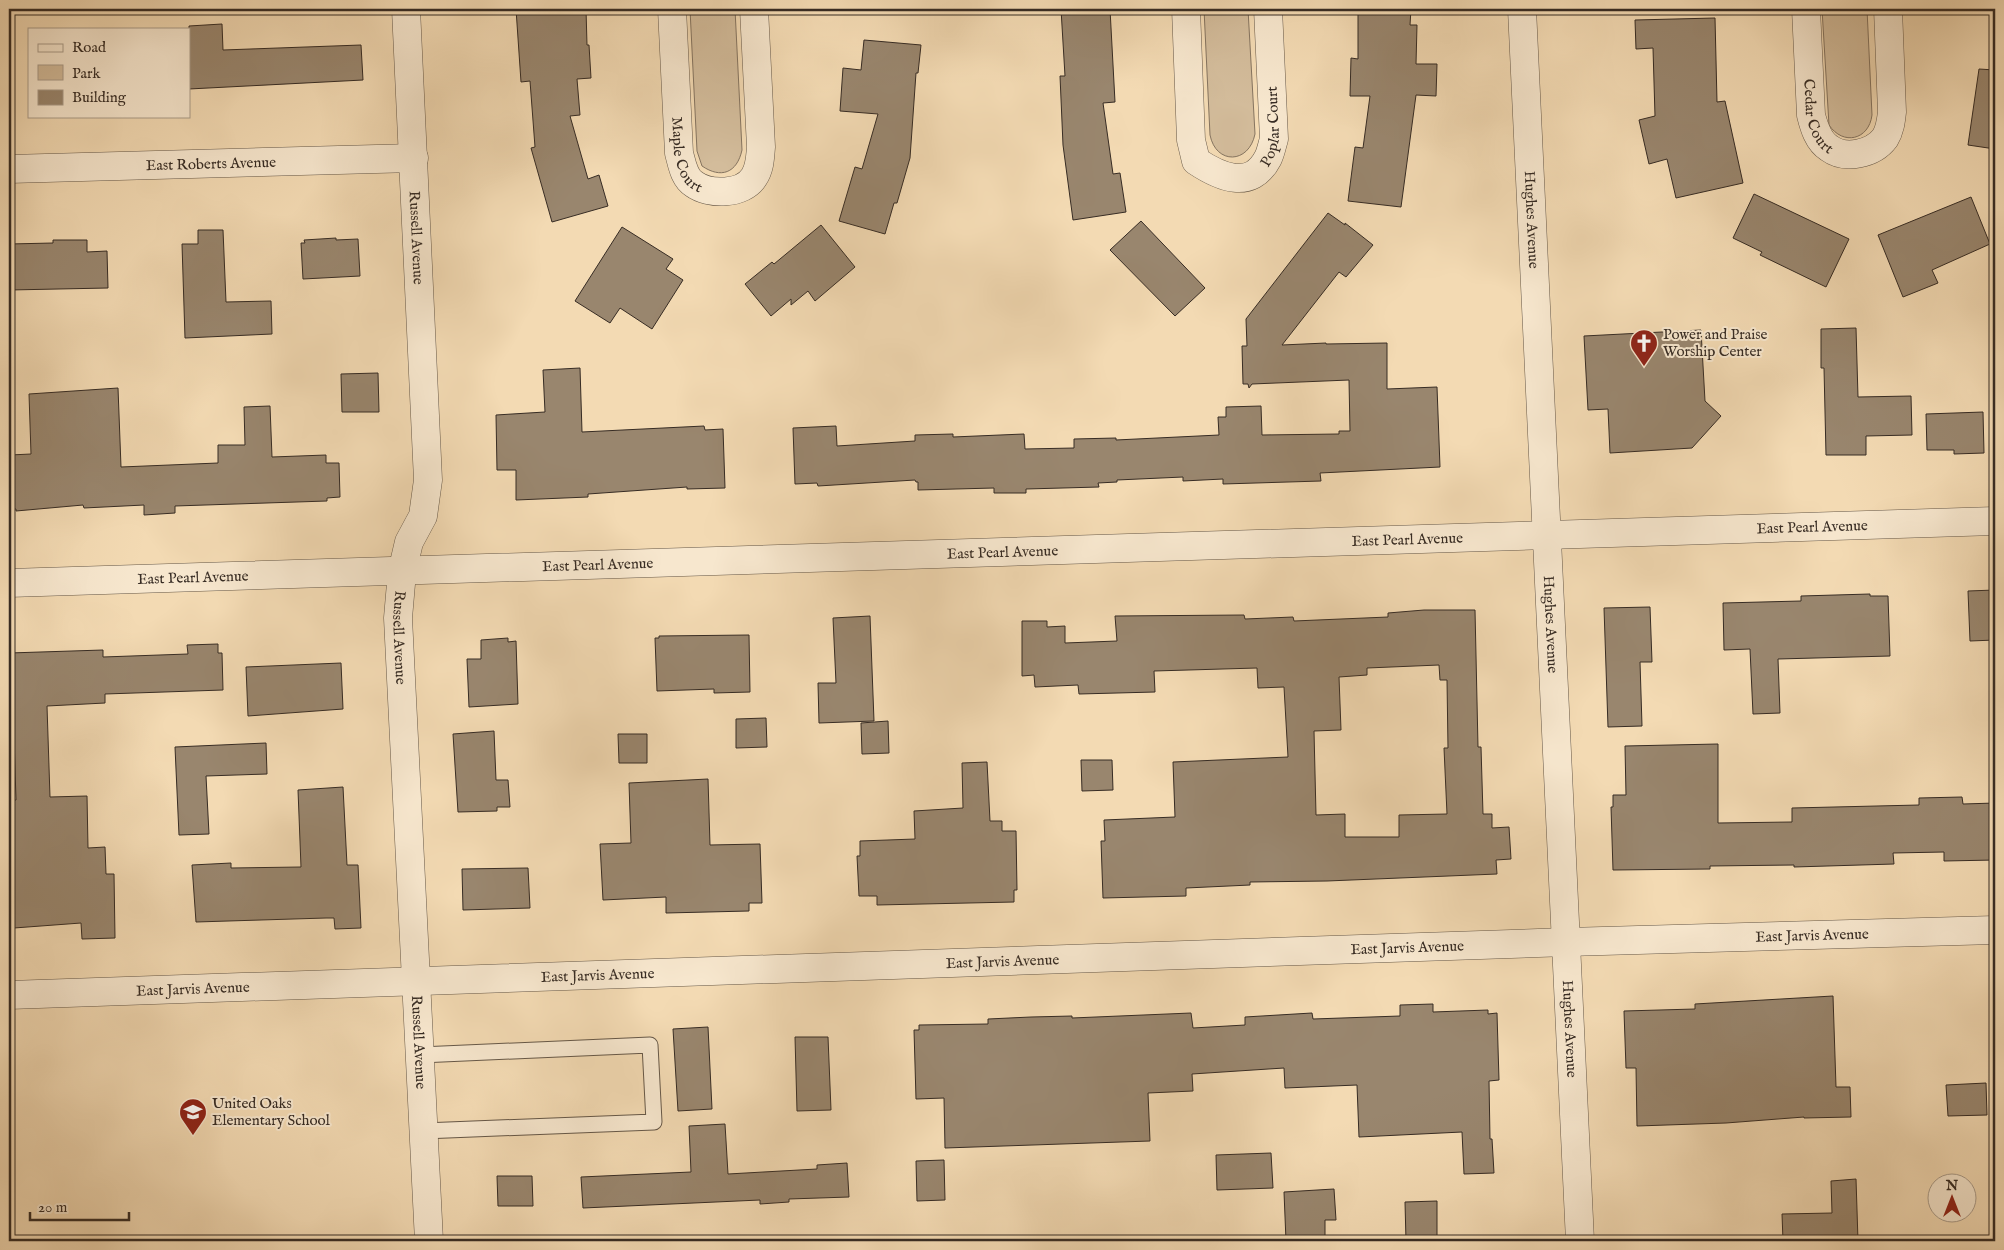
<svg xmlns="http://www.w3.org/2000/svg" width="2004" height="1250" font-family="'IM FELL English',serif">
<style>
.green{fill:#d3bc9b;stroke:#857460}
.building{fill:#99866e;stroke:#372c24;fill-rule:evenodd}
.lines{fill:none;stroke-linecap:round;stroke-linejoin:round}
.lane-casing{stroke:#665848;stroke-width:17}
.street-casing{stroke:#665848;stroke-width:29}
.lane{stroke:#f7e7ce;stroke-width:15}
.street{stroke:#f7e7ce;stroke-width:28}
.labels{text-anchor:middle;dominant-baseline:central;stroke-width:4;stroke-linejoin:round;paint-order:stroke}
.street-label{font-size:15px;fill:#372c24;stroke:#f7e7ce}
.poi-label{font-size:15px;fill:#372c24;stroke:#f7e7ce;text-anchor:start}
</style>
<rect width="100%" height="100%" fill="#f3dab3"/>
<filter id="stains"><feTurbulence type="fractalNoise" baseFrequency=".004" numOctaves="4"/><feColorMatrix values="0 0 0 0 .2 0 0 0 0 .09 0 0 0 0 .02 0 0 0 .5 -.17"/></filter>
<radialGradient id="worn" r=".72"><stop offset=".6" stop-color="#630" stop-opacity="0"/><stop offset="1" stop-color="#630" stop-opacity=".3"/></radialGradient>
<g class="green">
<path d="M690,9H735L742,150C737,173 721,179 702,166L697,151Z"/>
<path d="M1204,9H1248L1255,134C1249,164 1216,165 1210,135Z"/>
<path d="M1822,9H1867L1872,115C1869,140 1843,146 1829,125Z"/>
</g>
<g class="building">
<path d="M516,9H586L587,45H589L591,78L577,79L580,115L570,116L588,179L599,175L608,206L552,222L531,148L535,147L530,81L521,82Z"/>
<path d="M1061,9H1110L1115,102L1103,103L1113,174L1120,173L1126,212L1073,220L1063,145L1060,76H1065Z"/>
<path d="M1358,9H1411L1410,25H1417L1416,64H1437L1436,96L1416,95L1401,207L1348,201L1355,147L1363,148L1370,96H1350L1351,58L1358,59Z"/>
<path d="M1715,18L1717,102L1725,101L1743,183L1676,198L1667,159L1649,164L1639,120L1655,116L1653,48L1636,49L1635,20Z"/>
<path d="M222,24L223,50L361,45L363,80L189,89V26Z"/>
<path d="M864,40L921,45L918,73H916L910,158L897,203H894L885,234L839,221L855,167L862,169L878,114L840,111L843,68L861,70Z"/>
<path d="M1979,69L1995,70V149L1968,145Z"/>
<path d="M1754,194L1849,239L1826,287L1760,255L1762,252L1733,238Z"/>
<path d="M1971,197L1990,244L1932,270L1938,283L1903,297L1878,235Z"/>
<path d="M1328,213L1345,225V223L1373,245L1346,277L1339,272L1282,345L1326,343V344L1387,343V389L1437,387L1440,467L1320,473L1321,481L1223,484V479L1183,481V477L1117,480V482L1098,483L1099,487L1026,489V493H994V488L918,490V482H916L915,480L818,486L817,483L795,484L793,428L836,426L837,446L915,441V435L953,434V437L1024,434L1025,449L1074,448V439L1116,438V440L1219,435L1218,417H1226V407L1261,406L1262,435L1339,434V431H1350L1349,380L1252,384L1249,388L1248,384H1243L1242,346H1247L1246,319Z"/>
<path d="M1141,221L1205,288L1175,316L1110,250Z"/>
<path d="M821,225L855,267L815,301L808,291L791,305V299L771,316L745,284L772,262L774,264Z"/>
<path d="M622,227L673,259L666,269L683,280L652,329L620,308L610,323L575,301Z"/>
<path d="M198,230H223L226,302L271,301L272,334L185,338L182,244H198Z"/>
<path d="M336,238V240L358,239L360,276L303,279L301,243H305L304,240Z"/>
<path d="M53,240H87V252L107,251L108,288L9,290V244L53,243Z"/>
<path d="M1856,328L1858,397L1911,396L1912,435L1866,436V455H1826L1824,368H1821V329Z"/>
<path d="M1701,330L1705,401L1721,416L1692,448L1610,453L1608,409L1588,410L1584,336Z"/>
<path d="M580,368L582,432L704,426L705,430L723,429L725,488L687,489V487L588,494V497L516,500V470H497L496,415L545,412L543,370Z"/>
<path d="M378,373L379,412H342L341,374Z"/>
<path d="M118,388L121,467L218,463V445H245L244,407L270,406L272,457L326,455V463H339L340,497L327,498V501L175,506V513L144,515V505L84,508L83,505L16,511V509H13L10,455L31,454L29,394Z"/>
<path d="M1983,412L1984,453L1954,454V450H1927L1926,414Z"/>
<path d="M1995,590V640L1970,641L1968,591Z"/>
<path d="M1870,594V596H1888L1890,656L1778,659L1780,713L1753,714L1750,649L1724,650L1723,603L1801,601V596Z"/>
<path d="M1650,607L1652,662H1640L1642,726L1608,727L1604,608Z"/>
<path d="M1424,610H1475L1478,747H1481L1483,814H1492V828L1509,827L1511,859L1496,860L1497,874L1327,881L1250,882V885L1186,888V896L1103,898L1101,841H1105L1104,820L1175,817L1173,762L1288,757L1284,687L1258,688L1257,668L1154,671L1155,692L1079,694L1078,685L1035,687L1034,675L1022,676V621H1047V627L1065,626V643L1117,641L1115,616L1244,615L1245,619L1293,617L1294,621L1388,617V613ZM1439,665L1440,680H1447L1448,748H1444L1447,814L1399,815V837H1345V814L1316,815L1314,731L1341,730L1339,677L1367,675V668Z"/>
<path d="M870,616L874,721L819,723L818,683H836L833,618Z"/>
<path d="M749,635L750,692L714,693V689L657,691L655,638H659V636Z"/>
<path d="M508,638V642L516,641L518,704L469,707L467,659H481V640Z"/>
<path d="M218,644V653H222L223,690L105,694V703L47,706L50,797L87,796L88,848L105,847L106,874H114L115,938L82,939L81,923L14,928L9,834V800H16L13,706H9V653L103,650V657L188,654L187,645Z"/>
<path d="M341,663L343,709L248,716L246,667Z"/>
<path d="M766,718L767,747L736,748V719Z"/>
<path d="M888,721L889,753L862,754L861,723Z"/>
<path d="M494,731L496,780H508L510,807H497V811L458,812L453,734Z"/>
<path d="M618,734H647V763H619Z"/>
<path d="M266,743L267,774L206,776L209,834L179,835L175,747Z"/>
<path d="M1718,744V823L1792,822V808L1919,805V798L1962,797L1963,804L1995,803V860L1944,861V852L1893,853L1894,864L1794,867V865L1710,866V869L1613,870L1611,807H1613V795H1626L1625,746Z"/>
<path d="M1081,760H1112L1113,790L1082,791Z"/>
<path d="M987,762L990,821H1002V831H1016L1017,890H1014V902L877,905V896H859L857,856H860V841L915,839L914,811L963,808L962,763Z"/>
<path d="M708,779L710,845L760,844L762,903H749V911L666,913V897L603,900L600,844L631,843L629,783Z"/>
<path d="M343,787L347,865H358L361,928L335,929L334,918H326L196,922L192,865L231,863V868L301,867L298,790Z"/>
<path d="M528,868L530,908L463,910L462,869Z"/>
<path d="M1833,996L1836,1087H1850L1851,1117L1804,1118V1117L1726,1123L1637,1126L1636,1068H1626L1624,1011L1695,1009V1004Z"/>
<path d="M1433,1004V1012L1488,1010V1014L1497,1013L1499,1080L1489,1081L1490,1139H1492L1494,1173L1464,1174L1462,1132L1359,1137L1357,1085L1285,1088L1284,1068L1192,1074L1193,1091L1148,1093L1150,1141L945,1148L944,1098L916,1099L914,1030H919V1025L988,1024V1019L1031,1017L1072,1016V1018L1191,1013L1193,1028L1245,1025V1017L1312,1013L1313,1019L1400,1016V1005Z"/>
<path d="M708,1027L712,1109L678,1111L673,1029Z"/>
<path d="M795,1037H828L831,1110L797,1111Z"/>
<path d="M1986,1083L1987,1115L1948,1116L1946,1085Z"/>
<path d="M725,1124L728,1174L817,1169V1165L847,1163L849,1197L789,1199V1202L760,1204V1200L583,1208L581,1177L691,1172L689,1126Z"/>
<path d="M1271,1153L1273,1188L1217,1190L1216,1155Z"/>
<path d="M944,1160L945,1200L917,1201L916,1161Z"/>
<path d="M497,1176H532L533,1206H498Z"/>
<path d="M1856,1179L1858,1241H1783L1782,1214L1832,1213L1831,1181Z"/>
<path d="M1334,1189L1336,1220H1325V1241H1286L1284,1192Z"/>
<path d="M1437,1201V1241H1406L1405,1202Z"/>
</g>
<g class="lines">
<g class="lane-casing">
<path id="lane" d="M420,1055L650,1045L654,1122L423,1131"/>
</g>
<g class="street-casing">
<g id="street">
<path id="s1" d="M406,9L428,480L423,516L409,542L402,572L398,618L429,1241"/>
<path id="s2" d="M672,9L679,153C682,164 684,178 694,184C709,195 743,195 754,177C760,168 760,158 761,147L754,9"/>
<path id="s3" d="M1186,9L1191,140L1196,161C1220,177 1251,191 1268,158C1271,152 1272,145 1274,139L1268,9"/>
<path id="s4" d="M1522,9L1580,1241"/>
<path id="s5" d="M1806,9L1811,115C1814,127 1818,141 1829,148C1845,160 1873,154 1885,138C1890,130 1891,121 1892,112L1888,9"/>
<path id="s6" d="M9,169L414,158"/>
<path id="s7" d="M9,583L1995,521"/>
<path id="s8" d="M9,995L1567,942L1995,930"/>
</g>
</g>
<use href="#lane" class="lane"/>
<use href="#street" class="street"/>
</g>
<defs>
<g id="church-pin" transform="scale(1.4375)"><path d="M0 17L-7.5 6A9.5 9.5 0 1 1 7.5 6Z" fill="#8f2418" stroke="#f7e7ce"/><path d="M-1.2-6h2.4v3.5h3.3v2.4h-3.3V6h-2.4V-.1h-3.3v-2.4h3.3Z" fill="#fff"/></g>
<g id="school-pin" transform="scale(1.4375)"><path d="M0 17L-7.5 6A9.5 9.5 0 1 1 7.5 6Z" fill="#8f2418" stroke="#f7e7ce"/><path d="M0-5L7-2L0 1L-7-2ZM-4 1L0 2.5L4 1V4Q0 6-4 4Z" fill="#fff"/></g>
</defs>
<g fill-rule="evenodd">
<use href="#church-pin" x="1644" y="343"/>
<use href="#school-pin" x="193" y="1112"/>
</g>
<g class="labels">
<g class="street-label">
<text stroke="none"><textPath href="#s5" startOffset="109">Cedar Court</textPath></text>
<text stroke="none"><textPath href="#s3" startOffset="269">Poplar Court</textPath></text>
<text stroke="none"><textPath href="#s2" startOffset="148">Maple Court</textPath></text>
<text stroke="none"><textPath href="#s6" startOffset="202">East Roberts Avenue</textPath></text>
<text stroke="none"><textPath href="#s4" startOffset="211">Hughes Avenue</textPath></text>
<text stroke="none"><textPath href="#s1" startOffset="229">Russell Avenue</textPath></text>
<text stroke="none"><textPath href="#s7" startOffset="1804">East Pearl Avenue</textPath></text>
<text stroke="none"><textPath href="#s7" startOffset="1399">East Pearl Avenue</textPath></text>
<text stroke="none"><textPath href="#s7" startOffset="994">East Pearl Avenue</textPath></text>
<text stroke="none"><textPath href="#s7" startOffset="589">East Pearl Avenue</textPath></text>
<text stroke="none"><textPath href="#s7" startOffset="184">East Pearl Avenue</textPath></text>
<text stroke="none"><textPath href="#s4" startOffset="616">Hughes Avenue</textPath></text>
<text stroke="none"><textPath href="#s1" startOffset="634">Russell Avenue</textPath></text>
<text stroke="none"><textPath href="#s8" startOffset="1804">East Jarvis Avenue</textPath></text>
<text stroke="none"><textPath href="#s8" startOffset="1399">East Jarvis Avenue</textPath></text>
<text stroke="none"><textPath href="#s8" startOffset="994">East Jarvis Avenue</textPath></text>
<text stroke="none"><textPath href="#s8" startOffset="589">East Jarvis Avenue</textPath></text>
<text stroke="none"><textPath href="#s8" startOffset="184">East Jarvis Avenue</textPath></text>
<text stroke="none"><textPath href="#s4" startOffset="1021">Hughes Avenue</textPath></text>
<text stroke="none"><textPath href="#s1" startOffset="1039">Russell Avenue</textPath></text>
</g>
<g class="poi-label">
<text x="1663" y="334">Power and Praise<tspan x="1663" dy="17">Worship Center</tspan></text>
<text x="212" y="1103">United Oaks<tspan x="212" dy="17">Elementary School</tspan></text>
</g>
</g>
<rect width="2004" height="1250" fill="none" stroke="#f3dab3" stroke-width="30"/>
<rect x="10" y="10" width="1984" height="1230" fill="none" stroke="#372c24" stroke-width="2.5"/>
<rect x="15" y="15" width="1974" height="1220" fill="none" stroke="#372c24"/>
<rect x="28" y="28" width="162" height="90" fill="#f7e7ce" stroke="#aa9c8a"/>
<rect x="38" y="44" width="25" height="8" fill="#f7e7ce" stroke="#aa9c8a"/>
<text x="72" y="52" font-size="15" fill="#372c24">Road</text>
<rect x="38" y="65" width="25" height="15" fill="#d3bc9b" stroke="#aa9c8a"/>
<text x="72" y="78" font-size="15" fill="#372c24">Park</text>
<rect x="38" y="90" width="25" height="15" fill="#99866e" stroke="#aa9c8a"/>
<text x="72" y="102" font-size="15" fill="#372c24">Building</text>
<g transform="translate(1952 1198)"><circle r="24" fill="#f7e7ce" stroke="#aa9c8a"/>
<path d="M0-4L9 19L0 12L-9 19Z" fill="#8f2418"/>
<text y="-8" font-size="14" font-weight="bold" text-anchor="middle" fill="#372c24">N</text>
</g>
<path d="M30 1212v8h99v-8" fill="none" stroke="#372c24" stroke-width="2.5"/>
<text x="38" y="1212" font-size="15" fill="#372c24" stroke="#f7e7ce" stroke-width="4" paint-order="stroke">20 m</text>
<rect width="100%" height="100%" filter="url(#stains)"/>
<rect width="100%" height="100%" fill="url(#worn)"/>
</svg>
